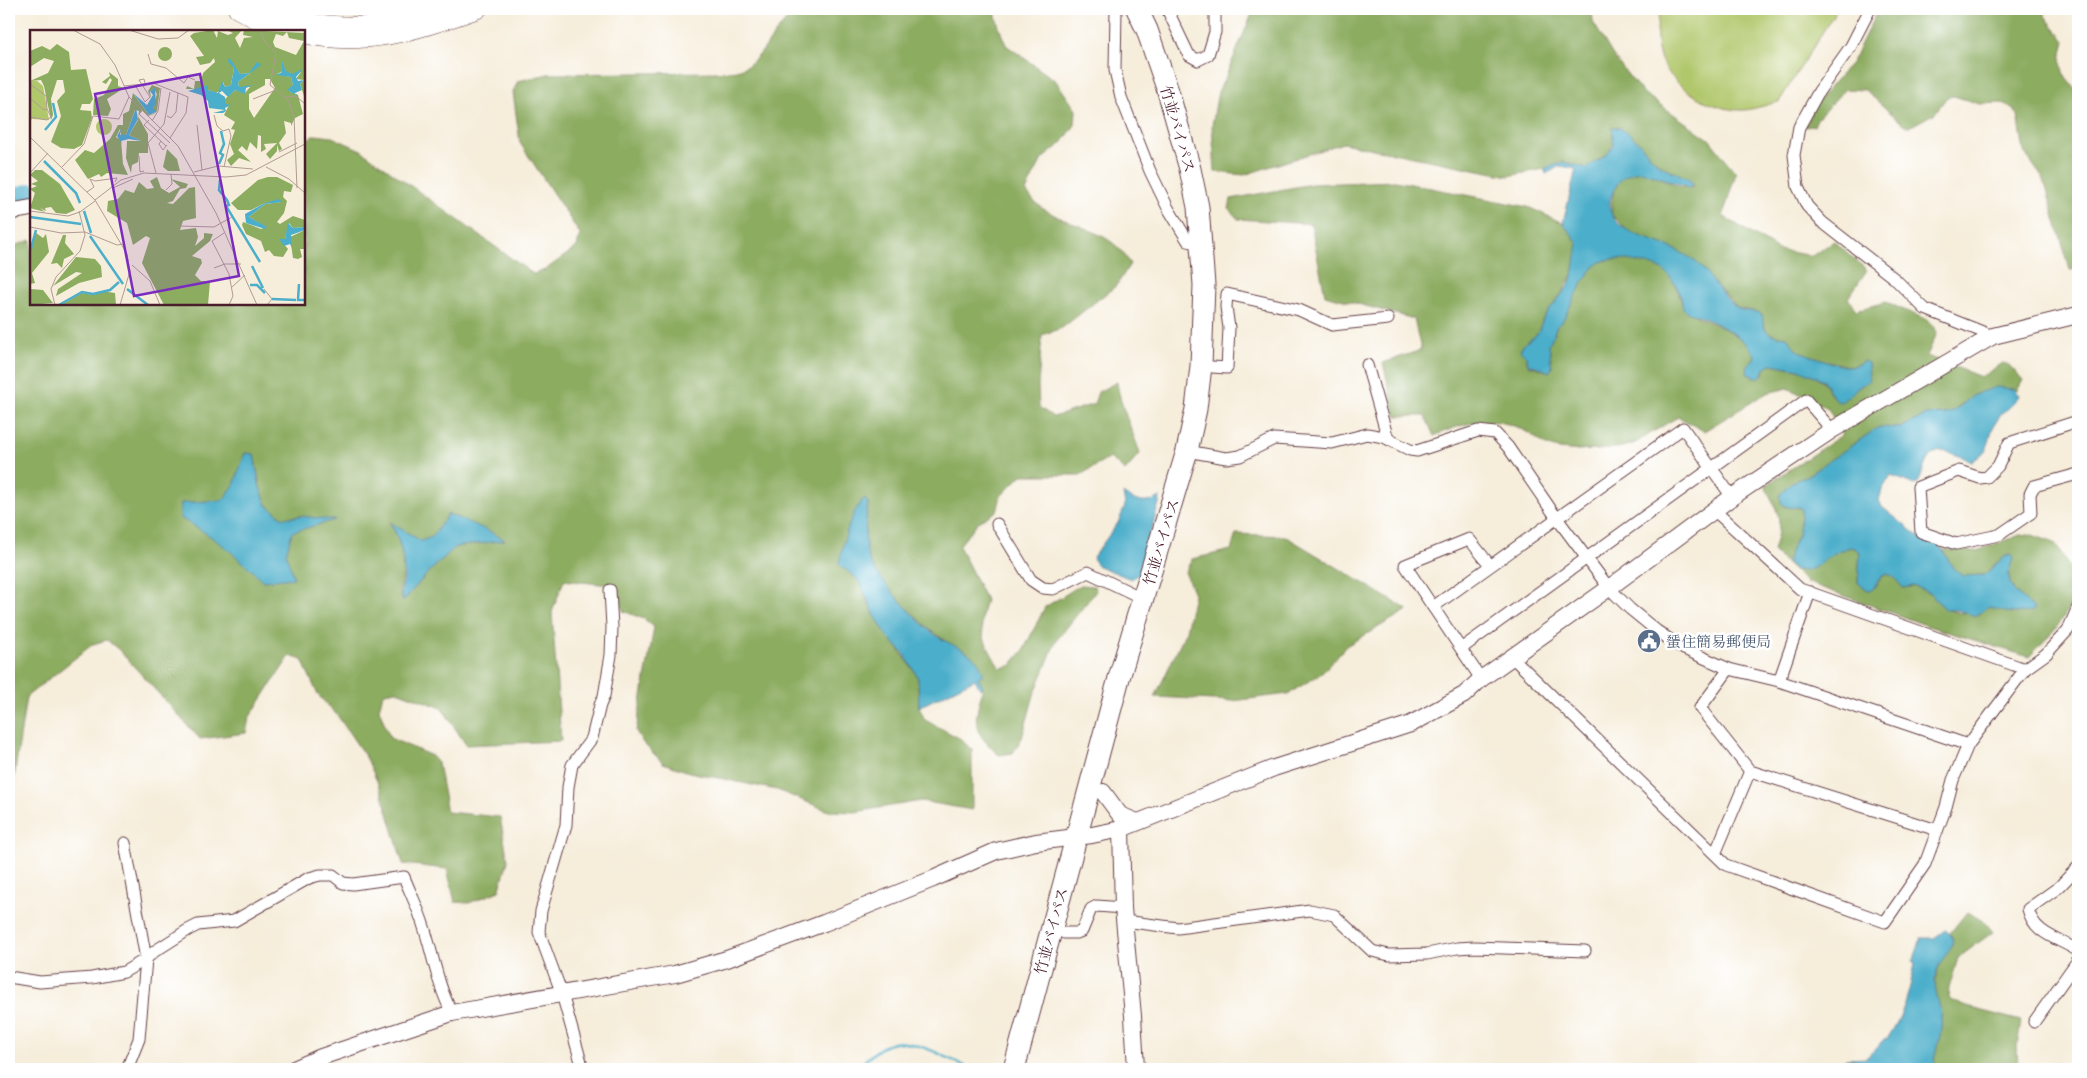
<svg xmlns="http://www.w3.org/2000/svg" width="2087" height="1078" font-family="'Gentium Book Plus','Noto Serif JP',serif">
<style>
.green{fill:#b1c76c;stroke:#7e734c}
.forest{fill:#8cac60;stroke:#6b6646;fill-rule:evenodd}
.water{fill:#4baeca;stroke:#4a667a}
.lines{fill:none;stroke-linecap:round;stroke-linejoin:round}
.stream{stroke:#4baeca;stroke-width:2.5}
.river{stroke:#4baeca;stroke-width:16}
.street-casing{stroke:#643e45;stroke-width:13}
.secondary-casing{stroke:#643e45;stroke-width:18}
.primary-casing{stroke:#643e45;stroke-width:19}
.highway-casing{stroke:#643e45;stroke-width:23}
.street{stroke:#fff;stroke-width:11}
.secondary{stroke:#fff;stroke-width:16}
.primary{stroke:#fff;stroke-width:18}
.highway{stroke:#fff;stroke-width:21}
.labels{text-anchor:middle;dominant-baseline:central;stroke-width:5;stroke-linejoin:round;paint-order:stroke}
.street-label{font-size:15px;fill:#4a1f2b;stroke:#fff}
.service-label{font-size:15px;fill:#4e5e75;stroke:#fff;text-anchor:start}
.inset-river{fill:none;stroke:#4baeca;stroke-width:2.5}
.inset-road{fill:none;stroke:#b19b94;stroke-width:1}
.view{fill:#7b2cbf;fill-opacity:0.15;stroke:#7b2cbf;stroke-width:2.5}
.inset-edge{fill:none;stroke:#4a1f2b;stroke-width:2.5}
</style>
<rect width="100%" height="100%" fill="#fff"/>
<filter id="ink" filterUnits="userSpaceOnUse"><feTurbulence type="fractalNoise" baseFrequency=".02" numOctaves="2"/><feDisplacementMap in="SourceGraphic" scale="10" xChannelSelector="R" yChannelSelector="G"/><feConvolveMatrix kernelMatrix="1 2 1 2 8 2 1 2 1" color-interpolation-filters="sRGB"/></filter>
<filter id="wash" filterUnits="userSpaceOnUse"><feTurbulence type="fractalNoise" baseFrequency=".0096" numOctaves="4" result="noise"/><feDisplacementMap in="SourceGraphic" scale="20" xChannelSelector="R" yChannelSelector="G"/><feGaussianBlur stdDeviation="1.12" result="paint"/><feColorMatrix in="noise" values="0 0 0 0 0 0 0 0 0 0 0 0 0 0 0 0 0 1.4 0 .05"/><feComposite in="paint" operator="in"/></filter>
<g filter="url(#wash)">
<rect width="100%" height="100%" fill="#f6edda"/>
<path class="green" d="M1660,9H1837L1779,102C1768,104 1756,109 1745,110C1713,112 1668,86 1659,54C1655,39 1657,24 1660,9Z"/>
<g class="forest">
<path d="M803,9H994L999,27L1006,45L1056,81L1076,110L1075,125L1062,143L1042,159L1026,191C1032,200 1039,207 1049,212C1077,229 1114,231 1130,264L1117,285L1062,328L1042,335L1038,385L1039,407L1053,417L1094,404L1098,392L1117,382C1120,407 1133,430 1140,454L1125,471L1110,458L1080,475H1022L1001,496L997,511L978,522L959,546L986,600C976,629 985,644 1000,668L1010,666L1023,651L1045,607L1081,585L1094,586L1096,591L1056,641L1034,695L1022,738L1013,753L999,755C970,729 974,723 983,688L978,677L973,657C962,650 950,645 940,637C920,623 876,580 868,557C863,541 866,520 868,504L862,500L845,537L840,565L854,576L860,583L874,614L915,672L918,679L919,707L925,720L961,739L972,750V810L921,801L855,812L829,811L777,790L689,772L663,763L643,743L636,731L654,627L644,619L623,611L618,586L564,580L552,612L561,741L466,745L442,708L394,690L383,694L379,709L390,738L432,756L438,763L447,812L500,817L508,861L499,891L469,903L455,902L447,869L403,864L381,790L367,759L337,715L318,695L302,660L290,656L249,718L246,733L200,739L119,650L107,640L93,644L26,697L14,778L9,780V248L31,240V304H304V141L315,135L332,137L361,150L533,274L545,270L577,247L580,234L520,143L513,92L518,81L548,74L718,72C726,71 738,71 745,67C766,56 776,21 803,9ZM245,453L254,454L260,488L267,505L283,518L301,516L292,532L286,554L234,552L210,535L180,518L181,503L223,500L234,485ZM448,514L504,540L455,547L425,576L403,601L399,592C407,569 403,544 390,523L421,541L432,538Z"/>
<path d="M1254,9H1592L1593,22L1615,59L1642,92L1709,139L1736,173L1723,216L1778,250L1812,256L1834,241L1867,270L1848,298L1856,310L1886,302L1925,319L1934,326L1937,333L1927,356L1981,377L2003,363L2009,365L2023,380L2017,391L2013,389L1963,403L1953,412L1946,414L1926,415L1900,428L1879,427L1805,477L1792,482L1780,501C1785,509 1791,508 1800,507L1802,510L1798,535L1791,549L1822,560L1843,548L1853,547L1860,552L1858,583L1877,585L1881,577L1887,574L1893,576L1903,588C1933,581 1935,607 1952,611C1961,613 1970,614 1980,614L1984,609L1989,607C2005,614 2018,613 2034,608C2015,593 2002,585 2013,559L2008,555L1996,563L1984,575L1963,576L1953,569L1943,550L1977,551L2020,535L2029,534L2055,543C2061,553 2070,566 2073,578C2081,607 2047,638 2029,657L1931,627L1806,582L1773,551C1783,517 1780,517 1765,486L1842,435L1828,408L1788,388L1767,393L1704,431L1678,417C1663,425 1649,435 1635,443C1618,451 1569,453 1551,447C1542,444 1534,436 1525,431C1493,414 1466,422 1434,436L1425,416H1396L1383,363L1421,350L1414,319L1325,295L1311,224L1238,219L1229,209L1231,199L1312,184L1395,181L1528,207L1563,223L1578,243C1579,274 1562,293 1545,316C1541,321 1541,329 1537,334C1532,341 1524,342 1521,350L1526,356L1527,364L1549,372L1552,368L1549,345L1557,326L1563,320C1570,307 1586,272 1596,264C1610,254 1653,261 1666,272C1674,281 1681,294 1682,306C1703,325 1738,326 1755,355C1754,362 1748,367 1748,374L1754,377L1763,375L1766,367L1771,364L1799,369L1811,374L1823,381L1833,397L1857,389L1869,379L1868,363L1857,364L1852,367C1842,365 1804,355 1797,350C1793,347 1790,341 1787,337C1766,335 1766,332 1760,313L1737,308L1702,270L1667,246L1630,233L1612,215C1611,202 1612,188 1622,178C1645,158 1670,191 1693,187V183C1682,175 1669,171 1658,163C1643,152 1634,136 1616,127C1614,151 1608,156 1587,168L1563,162L1544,169L1509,176L1343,143L1244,175L1215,172L1212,125L1218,92L1226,76Z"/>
<path d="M1878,9H2045V16L2065,41C2059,63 2059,76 2078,90V269L2070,270L2044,180L2024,152L2018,115L2014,109L2001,103L1979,104L1954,96L1947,97L1934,114L1909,127L1903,124L1865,90L1845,89L1817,119L1814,126L1805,127L1814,105L1852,62Z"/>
<path d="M1236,534L1285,536L1408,610L1346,646L1322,673L1288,694L1233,701L1155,697L1186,631L1194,594L1185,572L1192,559L1231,550Z"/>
<path d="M1967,912L1986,923L1993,932L1958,958L1949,988L1948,999L1967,1007L2021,1021L2017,1046L2018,1069H1933L1941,1025V1014L1935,996L1936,976L1937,967L1943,957L1949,951L1953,939L1950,933Z"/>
</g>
<g class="water">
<path d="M1612,127C1630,127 1644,150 1655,161C1666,171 1683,173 1693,183L1691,188L1641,171C1628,172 1620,178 1614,190C1596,226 1641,236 1665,245C1673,248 1682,253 1689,257C1707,267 1719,295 1736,307C1744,313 1755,310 1762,314C1764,334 1768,335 1787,337L1796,349L1801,352L1839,365L1852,367L1864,361L1868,363L1869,379L1866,383C1858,386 1850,396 1841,402L1836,401L1823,380L1799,369L1771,364L1766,367L1760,378L1747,374L1748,365L1754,360L1755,355C1744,336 1719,325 1700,316C1695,314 1691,315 1686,311C1681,307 1683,304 1681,298C1680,290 1671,277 1665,272C1658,266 1646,264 1637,262C1606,255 1596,259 1581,286C1575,297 1569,308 1563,320L1557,326L1549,345L1552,368L1549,372L1533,365L1529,366L1526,356L1520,350L1524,344L1537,334L1544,317L1569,285L1574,270L1578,243L1563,223L1576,169L1560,166L1546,174L1544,169L1563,162L1587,168L1606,155L1614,146Z"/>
<path d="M1996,387L2013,389L2019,395C2015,405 2004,410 1998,419C1986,436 1995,449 1972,461C1955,455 1934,441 1925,465C1922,471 1922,477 1918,483L1914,485L1891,475L1882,490L1879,500L1882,507L1918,536L1939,543L1953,568L1963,576L1984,575L2004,557L2012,555L2013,559C2002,585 2015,593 2034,608L2033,611C2019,615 2003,613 1989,607L1975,616L1958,610H1945L1932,594L1913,586L1903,588L1893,576L1887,574L1881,577L1872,590H1868L1858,583L1860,552L1853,547C1834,549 1824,563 1808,571L1795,570L1787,563L1791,549L1798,535L1802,510L1800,507C1789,508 1780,508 1780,495L1792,482L1805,477L1879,427L1900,428L1926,415L1946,414L1953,412L1975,394Z"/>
<path d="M245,453L254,454L260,488L267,505L283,518L301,516L335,520L292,532L286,554L294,578L263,581C234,553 215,537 180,518L181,503L223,500L234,485Z"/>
<path d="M1123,493C1135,502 1146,506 1160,497L1159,503L1139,574L1131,579L1096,565L1093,557L1118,523L1125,506Z"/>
<path d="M865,498L868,504C866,520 863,541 868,557C873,573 913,616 926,627C931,631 936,636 942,639C957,648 981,654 983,675L978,677L983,687L980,689L975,679L919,707L918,679L915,672L904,654L887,636L874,614L860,583L854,576L839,565C842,546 850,511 865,498Z"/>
<path d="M448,514L487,530L505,540L455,547L425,576L403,601C398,588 404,587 404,575C404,557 399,537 390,522L421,541L432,537Z"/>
<path d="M1945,930C1965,942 1939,958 1936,972C1933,991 1939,999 1941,1015C1943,1032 1936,1052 1933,1069H1835L1846,1059L1867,1058L1885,1038L1887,1039C1904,1014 1909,993 1915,963L1913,962L1921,938H1934Z"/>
</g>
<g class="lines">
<path class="stream" d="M857,1069C866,1059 881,1045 894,1043C915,1039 952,1060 970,1069"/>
<g class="river">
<path d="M293,28L312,9"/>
<path d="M9,197L31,191"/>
</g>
</g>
</g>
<g filter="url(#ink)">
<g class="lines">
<g class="street-casing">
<g id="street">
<path d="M1116,9L1115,70L1121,97L1150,171L1168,208L1188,241L1202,244"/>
<path d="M1167,9L1189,55L1198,60L1208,55L1215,32V9"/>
<path d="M1870,9L1851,46L1819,91L1799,127L1794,155L1798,187L1807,206L1822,222L1895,279L1925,309L1993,336"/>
<path d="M1367,365L1388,439"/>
<path d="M1212,367L1227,368L1229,328L1226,307L1227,294L1299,310L1332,325L1388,319"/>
<path d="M2078,421L2009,443L1998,466L1987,477L1980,478L1959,471L1918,487L1921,532L1956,544L1999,535L2031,513L2030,494L2034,486L2078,474"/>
<path d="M1187,451L1226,458L1240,456L1274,439L1332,443L1367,434L1384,437L1410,450L1417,451L1478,431L1495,433L1508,447L1556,517L1609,588L1630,609L1657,631L1684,649L1729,669L1779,681L1968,745"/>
<path d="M1715,511L1800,589L2025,669"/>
<path d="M997,524L1031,580L1043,588L1053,589L1088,572L1144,599"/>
<path d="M1433,607L1683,428L1732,497"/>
<path d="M1462,648L1806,400L1832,430"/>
<path d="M1512,657L1726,865L1885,922L1925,864L1946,807L1953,780L1968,745L2025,669L2046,654L2068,630L2078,607"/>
<path d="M1729,669L1700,708L1750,771L1937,830"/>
<path d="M1481,679L1405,565L1469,539L1490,565"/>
<path d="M1779,681L1810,592"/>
<path d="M125,843L146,959L139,1039L127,1069"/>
<path d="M1715,854L1750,771"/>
<path d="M2078,867L2059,887L2028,909C2034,935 2059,938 2078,951"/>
<path d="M1124,921L1178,928L1310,910L1334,915L1372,951L1389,955L1427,954L1457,948L1474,947L1585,951"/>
<path d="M1064,933H1077L1082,931L1091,909L1097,906L1123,908"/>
<path d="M9,977L40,982L92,978L124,972L146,959L155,951L188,930L198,925L234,921L309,878L320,875H333L343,883L353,884L404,877C410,892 418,908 423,924C433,954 437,984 452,1013"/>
<path d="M2034,1022L2078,960"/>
<path d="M583,1069L562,994L539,932L541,911L566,825L568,787L572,765L592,738L600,705L604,696L611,655L612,627L610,590"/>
</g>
</g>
<g class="secondary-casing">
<g id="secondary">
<path d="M9,212L31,208"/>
<path d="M1103,792L1120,815L1137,822"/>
<path d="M1121,829L1123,908L1133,1016L1136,1069"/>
<path d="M294,1069L321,1057L452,1013L675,974L727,959L824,923L933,879L996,851L1036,842L1092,835L1121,829L1274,768L1411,724L1464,695L1481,679L1609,588L1732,497L1832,430L1993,336L2078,315"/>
</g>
</g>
<g class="primary-casing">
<g id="primary">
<path d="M237,9L261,22L293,31"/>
<path d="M262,9C321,32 383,30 442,9"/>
<path d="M304,34C364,49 422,29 478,9"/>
</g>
</g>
<g class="highway-casing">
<path id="highway" d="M1014,1069L1119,678L1187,451L1196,409L1201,366L1204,285L1198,207L1190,169L1168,91L1147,30L1137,9"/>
</g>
<use href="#street" class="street"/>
<use href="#secondary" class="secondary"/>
<use href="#primary" class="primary"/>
<use href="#highway" class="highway"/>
</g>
</g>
<defs>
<g id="civic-disc" transform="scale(1.25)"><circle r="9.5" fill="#5c6f8a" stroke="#fff"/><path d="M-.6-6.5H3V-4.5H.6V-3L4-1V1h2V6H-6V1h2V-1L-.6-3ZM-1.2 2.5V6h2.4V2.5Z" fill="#fff"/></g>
</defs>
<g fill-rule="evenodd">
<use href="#civic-disc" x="1649" y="641"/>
</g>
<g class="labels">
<g class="street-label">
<text transform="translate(1178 129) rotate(74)">竹並バイパス</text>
<text transform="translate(1161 542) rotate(-73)">竹並バイパス</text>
<text transform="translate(1051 931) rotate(-75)">竹並バイパス</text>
</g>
<g class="service-label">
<text x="1666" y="641">蜑住簡易郵便局</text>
</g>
</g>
<g transform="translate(30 30)">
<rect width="275" height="275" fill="#f6edda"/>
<path d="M0,51H7L13,56L19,90L2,89L0,91ZM66 97a8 8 0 1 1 16 0a8 8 0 1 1-16 0Z" fill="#b1c76c"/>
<path d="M183,0L187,8L188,1L198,5L203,3L196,0H212L205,8L210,18L214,8L223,7L213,5L214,0L275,3V69L270,54L274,50L266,49L271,42L263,45L256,42L252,32L253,41L247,44L261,47L263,55L259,61L268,65L273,84L265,88L261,96V93L254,91L256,103L249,113L252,119L249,121L247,115V121L240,129L236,124L247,113L234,114L236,119L231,122V106L228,105L227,119L220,112L217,121L212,116L208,120L221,132L209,128L201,136L197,130L204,124L200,114L205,100L201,99L205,92L194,85L199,75H195V69L205,60L215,63L220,57H209L208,52L219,44L228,34L219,43L210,44L199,29L204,38L201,55L195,57L193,52L191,60L186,63L178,60L176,56L172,59H156L157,56L164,59L165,51H171L173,43L185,32L184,28L180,33L170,35L166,27L174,26L160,6L164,3ZM257,2L259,8L274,11L266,25L245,17L243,12L246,4L253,6ZM235,49H240L245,58L224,88L219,79V64L235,55ZM27,14L39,22L41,40L56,39L63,69L60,74H52L50,80L61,81L62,88L52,115L44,119L31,118L21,112L31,86L27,71L35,62L33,50H27L21,69L23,85L21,90L14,56L11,50L0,51L18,43L24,31L14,28L0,37V21L12,16L20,20ZM128 24a7 7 0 1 1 14 0a7 7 0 1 1-14 0ZM79,42L88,49V56L94,58L77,69L81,79L78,86L63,85L64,69L74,65L82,50L80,48L76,54L72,52L80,46ZM122,55L130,58L127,81L124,84L118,86L112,80L108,86L118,104V123H109L108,132L102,135L101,143L96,128L97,111H111L99,105L108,90L109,81L105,80L96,105L91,106L90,99L86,107L91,110L93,134L98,145L77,143L71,147L69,144L58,149L45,130L55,120L64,123L80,109L88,95H93V84L99,81L103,63L119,85L125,83L123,77L127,64L124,59L120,61L121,68L118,61ZM137,119L147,129L150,141H138L133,137ZM5,140H12L30,154L45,180L36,184L26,183L21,177L15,178L16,181L10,178L15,182L0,178L5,163L0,159L7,156L1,154L8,151L0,145ZM127,147L131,158L139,163L150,157L141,149L158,154L156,158L150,159L143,171L137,173L143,174L159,158L165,157L166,188L153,191L150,200L166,198L168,207L165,216L174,208V203L183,204L180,211L162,226L171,229L172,233L165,245L171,251H180L178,275H134L112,233L120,208L116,206L103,215L97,193L77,181L78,171L88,169L95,160L104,163L109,152L117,159L124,158L120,151ZM238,147H247L263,155L261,162L254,161L253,167L257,171L254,183L247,192L250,194L263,186L275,190V197L263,198L259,193L255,209L250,210L258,219L253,227L244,226L239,220L235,222L231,211L216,204L212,195L213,192L231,199L236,197L219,187L235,174L251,172L235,173L221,180H208L201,173L228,150ZM275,200L274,219H270L272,227L268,229L263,228L260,207ZM6,203L13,208L16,204L19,222L2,243L5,253L0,254V223ZM33,205H36L35,213L44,224L34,229L32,238L27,233L21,234ZM46,227L65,229L71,236L72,247L49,253L26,266L28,259L52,243L46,242L23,256ZM0,259L13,260L23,273L0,275ZM71,261L85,263L86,275H31L52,263L64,265Z" fill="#8cac60" fill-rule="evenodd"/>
<path d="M199,27L210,44L219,43L227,32L231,35L208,52L209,57L223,55L216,58L215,64L205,60L198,67L192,61L189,63L195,67V74L201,75L195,78L196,81L193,83H183L195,80L179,78L178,71L171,65L158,61L178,55V60L188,63L192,51L195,57L201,55L204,38L198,32ZM252,31L256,41L262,44L273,39L266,47L268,51L274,50L270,54L272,60L265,63V64L268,65V66L257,60L263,55L261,47L246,45L252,42ZM125,58L126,74L123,77L126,82L119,85L104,64L117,75L123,65L120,61ZM106,78L108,89L99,105L111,111L99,109L91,111L92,114L87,106L91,99L90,105H96ZM249,169L252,172L235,174L219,187L237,197L235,199L216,193L215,184L235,173ZM258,193L263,198L275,197V200L261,205L262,218L260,214L254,216L249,209H255Z" fill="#4baeca"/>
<path class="inset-river" d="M15,100L26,87L23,73M14,131L46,163L50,173M189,134L193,125L190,123L194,114L191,101M190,150L189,160L197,170L199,175L196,176L230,232M54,181L61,203M0,187L51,194M60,206L93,254M0,222L6,200M222,236L233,258M269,254L268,270H275M220,255H227L235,263M97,259L118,275M242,269L266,270M29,275L52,262L63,264L80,260L89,252"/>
<path class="inset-road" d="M43,0L70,14L85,35L99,67L148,116L186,183L227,275M99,0L128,9L148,8L159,0M230,0L235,12L246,23L240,55L258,70L264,86L267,158M118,24L121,34L136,38L154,53L158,47L165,50M0,54L16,66L17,79M105,55L115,72L120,67L109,50L114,49L115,53M94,56L123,53L158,67L156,83L140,108M255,67L266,66L275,74M0,68L14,80L17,79L21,87L17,90L0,87M223,69L246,60M112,81L109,84L140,113M184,85L187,96L193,101L199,99L201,106L194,137M137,86L141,88L146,82L148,63M119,90L114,95L136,116M122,91L128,81L131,58M167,95L172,140M0,107L65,170L97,224L100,241L90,275M131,111L129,114L133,120L137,115M249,122L267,113M109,126L110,142L114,141M32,137L54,114L63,86L89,89L99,67M236,137L259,149L275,163M164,142L188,136L223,139M0,143L18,123M126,143L118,113L134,94L140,62M83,158L103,149M136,160L142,154L141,144M57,162L64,157L60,149L65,151L87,148L85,152M65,170L91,150L114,143L196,147L216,145L275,114M0,181L38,186L50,182L65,171M150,196L184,197L202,187M0,197L31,203L55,202L87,215L93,214M194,203L182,211L199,244L203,266L199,275M102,235L120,251L130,275M184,238L195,234H211M202,257L215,245M234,259L242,269L237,275M25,275L21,259L26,247L50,221L55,205L49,181"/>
<path class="view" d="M170,44L209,246L104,266L65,64Z"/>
<rect width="275" height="275" class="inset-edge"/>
</g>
<rect width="2087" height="1078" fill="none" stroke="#fff" stroke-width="30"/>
</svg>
